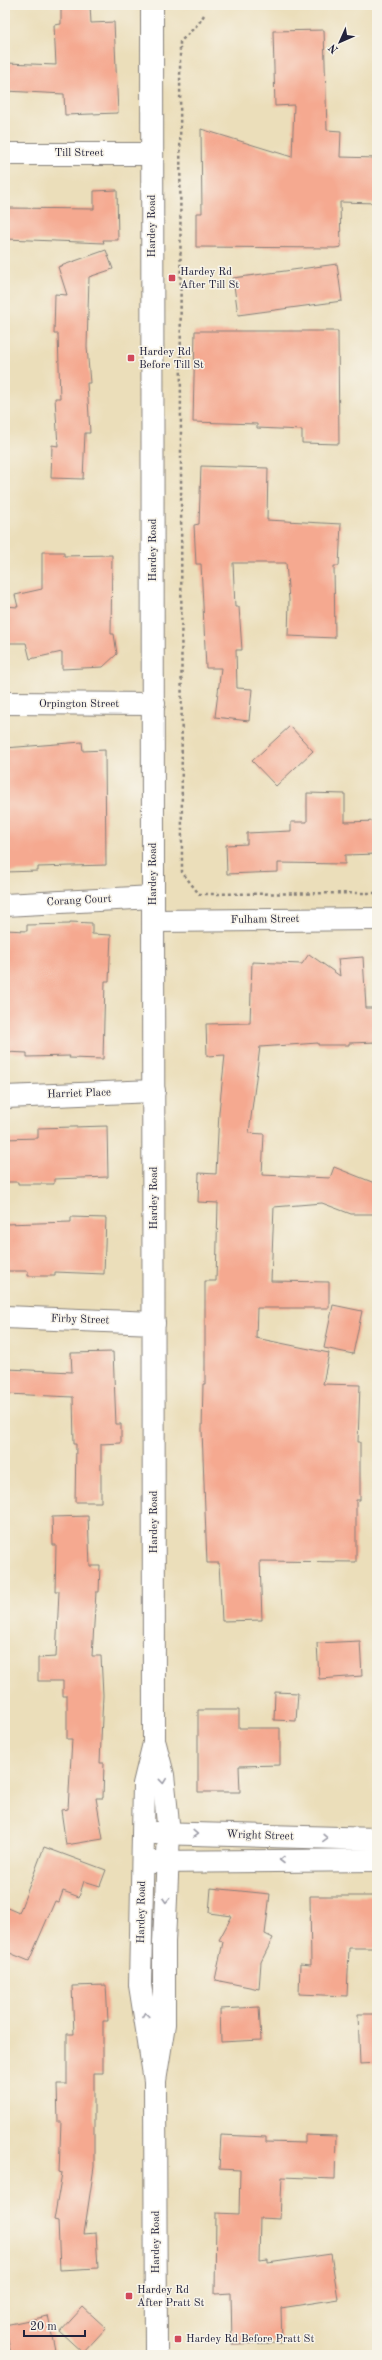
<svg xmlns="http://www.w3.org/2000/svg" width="382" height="2360" font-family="'Old Standard TT',serif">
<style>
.building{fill:#f5a990}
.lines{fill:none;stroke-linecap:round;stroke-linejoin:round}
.minor-casing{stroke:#86807a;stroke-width:24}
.tertiary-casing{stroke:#86807a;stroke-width:24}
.path{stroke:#86807a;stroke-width:2.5;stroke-dasharray:3 3;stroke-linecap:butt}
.minor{stroke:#fff;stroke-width:22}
.tertiary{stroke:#fff;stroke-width:22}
.oneway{stroke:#9c9ca7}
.poi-dot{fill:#d1495b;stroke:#f7f3e8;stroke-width:1.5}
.labels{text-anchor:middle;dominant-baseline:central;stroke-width:3;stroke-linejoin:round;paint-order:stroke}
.street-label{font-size:11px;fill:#22223b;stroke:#f7f3e8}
.poi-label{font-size:11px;fill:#22223b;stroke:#f7f3e8;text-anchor:start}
</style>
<rect width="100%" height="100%" fill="#f7f3e8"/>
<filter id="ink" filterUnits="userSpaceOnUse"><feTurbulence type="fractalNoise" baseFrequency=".025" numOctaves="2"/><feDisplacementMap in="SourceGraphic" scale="8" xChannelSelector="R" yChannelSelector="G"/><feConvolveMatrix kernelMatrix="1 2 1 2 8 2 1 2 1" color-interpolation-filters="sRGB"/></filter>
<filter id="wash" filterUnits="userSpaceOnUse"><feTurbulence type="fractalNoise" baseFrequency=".012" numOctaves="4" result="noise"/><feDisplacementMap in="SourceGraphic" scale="16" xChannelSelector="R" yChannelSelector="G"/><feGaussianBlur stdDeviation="0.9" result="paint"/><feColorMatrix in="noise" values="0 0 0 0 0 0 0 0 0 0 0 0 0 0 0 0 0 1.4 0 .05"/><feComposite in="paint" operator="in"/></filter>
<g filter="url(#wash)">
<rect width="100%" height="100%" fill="#ebdeba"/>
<g id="blocks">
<g class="building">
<path d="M61,5H90L91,23L114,22L118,113L65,115L64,94L6,91L7,63L56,65L54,25L61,24Z"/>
<path d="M324,30L327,130L341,131L340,157L377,158V203L340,202L341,247L335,248L196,247V213H202L201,129L292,157L294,105L275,106L273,31Z"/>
<path d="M117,190L118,240H103L104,243L6,239L8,208L94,209V191Z"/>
<path d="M106,250L113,269L89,277L87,347L90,383H87L90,433H85L83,479L51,478L52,445L58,446L55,398H60L58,334H54L55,294L67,295L58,267Z"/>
<path d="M337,264L342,301L238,315L233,278Z"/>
<path d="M195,331H338L339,444L302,443V430L257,428V424L193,422Z"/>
<path d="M201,466L268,468L267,520L341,524L339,566H334L335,638L288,636L289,600L286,563H233L235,607H239L242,650H236L237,688L252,689L249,721L215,717L221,668H206L201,564H196L194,525L199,524Z"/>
<path d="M42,552H64V556L112,555L111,634H114L117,654L103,667L62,669V652L30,659L26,643H5V606L18,607L15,595L42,589Z"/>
<path d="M290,726L313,751L276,786L252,761Z"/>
<path d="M82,742L83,751L105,750L106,865L38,867V871L5,872V748Z"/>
<path d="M307,793L345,794V822L377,821V854L345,855V864L278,863V872L227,874L226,845L247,844V833L291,831V822H307Z"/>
<path d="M70,922L92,923V934L111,935L109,981H105L103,1059L69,1058L70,1056L27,1057V1053L5,1052V930L27,931V925L70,924Z"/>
<path d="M309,954L340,976L338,959L363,957L366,1008H377V1042L349,1043V1045H318V1043L260,1047L249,1133L264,1134L262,1175L330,1178L334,1167L377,1184V1214H351L322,1203L274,1207L271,1281L329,1282V1308H257L256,1338L329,1353L323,1384L360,1385L358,1442H360V1500H356V1562L260,1561L262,1620L222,1621L219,1563H207L202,1430L203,1384H205V1281H216L218,1203L198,1202L199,1173L216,1174L219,1112L225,1055L207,1056L206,1024L250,1023L252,962L302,964Z"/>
<path d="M107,1126L108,1177L54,1179V1184H18V1182H5V1139L38,1138V1128Z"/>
<path d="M71,1217L106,1218L104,1274L55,1272V1276H28V1271H5V1224L71,1222Z"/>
<path d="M333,1305L362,1311L353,1354L324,1348Z"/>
<path d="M113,1352L116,1424H121V1443L101,1444V1502H75L76,1444H74L73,1397L7,1394L8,1369L72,1372L71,1353Z"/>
<path d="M88,1516L90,1566H100L99,1592H96L92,1656H101L103,1695L100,1763H104L103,1798H96L103,1839L66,1845L61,1810L68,1809L72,1739H67V1696H63V1681H38V1658L56,1657L59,1591H55L56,1545H53L52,1517Z"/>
<path d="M360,1641L362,1676L319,1679L317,1643Z"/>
<path d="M275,1692L298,1693L296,1721L274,1720Z"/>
<path d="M198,1710H239V1728H280V1765L239,1766L240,1792H198Z"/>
<path d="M44,1847L106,1870L100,1886L84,1881L79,1897L63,1891L59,1902L55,1901L29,1961L5,1951V1907L19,1913Z"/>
<path d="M211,1888L270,1894L265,1934L273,1938L261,1962L259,1989L215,1980L223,1942L219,1940L232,1916L209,1913Z"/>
<path d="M310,1896H377L376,1948H349L347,1996L299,1994L300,1964L311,1965Z"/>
<path d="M106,1985L108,2021H103V2073H94V2167L84,2234L96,2233L98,2268L60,2270L58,2221L54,2220L62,2173L59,2172L61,2122H58L57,2084H67V2034H74L72,1986Z"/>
<path d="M259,2007L261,2040L221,2042L220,2009Z"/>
<path d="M358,2014H377V2063L360,2064Z"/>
<path d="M221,2135L266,2137V2142L305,2143V2135L336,2136L335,2179L282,2177L280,2219L260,2218L259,2261L268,2260V2263L331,2254L338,2299L281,2308L282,2343L232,2344L231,2293L215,2294L216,2213L239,2214L240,2170L219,2169Z"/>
<path d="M83,2307L106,2328L83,2353L60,2332Z"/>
<path d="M48,2316L56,2355H11L5,2325Z"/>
</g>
</g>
</g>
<g filter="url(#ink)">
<use href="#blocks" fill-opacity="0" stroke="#86807a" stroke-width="1"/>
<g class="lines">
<g class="minor-casing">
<g id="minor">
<path d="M5,154H152"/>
<path d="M5,905L153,897"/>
<path d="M154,921L377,919"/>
<path d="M5,1097L154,1091"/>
<path d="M5,1317L154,1323"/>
</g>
</g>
<g class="tertiary-casing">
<g id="tertiary">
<path d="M152,5L154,1743L144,1784L140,1985L155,2081"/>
<path d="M5,703L154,704"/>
<path d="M155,1744L163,1775L169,1833L164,1942V2024L155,2081L156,2355"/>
<path d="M155,1833L377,1839"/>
<path d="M154,1862L377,1860"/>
</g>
</g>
<path class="path" d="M204,15L199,23L180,42L182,872L199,894L377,893"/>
<use href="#minor" class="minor"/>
<use href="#tertiary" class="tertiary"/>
</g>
<defs><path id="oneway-chevron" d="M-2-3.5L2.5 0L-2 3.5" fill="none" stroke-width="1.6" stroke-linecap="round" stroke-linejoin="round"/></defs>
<g class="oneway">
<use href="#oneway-chevron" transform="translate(163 1781) rotate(84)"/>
<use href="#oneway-chevron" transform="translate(195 1834) rotate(2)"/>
<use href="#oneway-chevron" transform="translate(325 1838) rotate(2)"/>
<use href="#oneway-chevron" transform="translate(282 1860) rotate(180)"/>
<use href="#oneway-chevron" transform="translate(166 1900) rotate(93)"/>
<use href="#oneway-chevron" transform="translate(145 2015) rotate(-99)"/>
</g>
</g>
<g class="poi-dot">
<rect x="168" y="274" width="8" height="8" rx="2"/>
<rect x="127" y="354" width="8" height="8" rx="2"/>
<rect x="125" y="2292" width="8" height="8" rx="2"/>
<rect x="174" y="2335" width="8" height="8" rx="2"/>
</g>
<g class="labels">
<g class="street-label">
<text x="79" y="153">Till Street</text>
<text transform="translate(152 226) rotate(-90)">Hardey Road</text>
<text transform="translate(153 550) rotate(-90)">Hardey Road</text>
<text x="79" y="704">Orpington Street</text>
<text transform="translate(153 874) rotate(-90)">Hardey Road</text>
<text transform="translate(79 901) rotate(-3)">Corang Court</text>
<text transform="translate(265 920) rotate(-1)">Fulham Street</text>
<text transform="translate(79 1094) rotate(-2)">Harriet Place</text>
<text transform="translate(154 1198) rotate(-90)">Hardey Road</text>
<text transform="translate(80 1320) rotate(2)">Firby Street</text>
<text transform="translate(154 1522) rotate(-90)">Hardey Road</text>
<text transform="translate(260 1836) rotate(2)">Wright Street</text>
<text transform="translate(142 1912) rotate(-89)">Hardey Road</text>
<text transform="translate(156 2242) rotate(-90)">Hardey Road</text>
</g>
<g class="poi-label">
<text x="180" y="272">Hardey Rd<tspan x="180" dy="13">After Till St</tspan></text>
<text x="139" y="352">Hardey Rd<tspan x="139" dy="13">Before Till St</tspan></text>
<text x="137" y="2290">Hardey Rd<tspan x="137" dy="13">After Pratt St</tspan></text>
<text x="186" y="2339">Hardey Rd Before Pratt St</text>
</g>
</g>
<rect width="382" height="2360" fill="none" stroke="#f7f3e8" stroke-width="20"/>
<g transform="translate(340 42) rotate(225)" stroke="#f7f3e8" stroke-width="3" paint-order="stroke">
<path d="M0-3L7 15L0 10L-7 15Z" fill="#22223b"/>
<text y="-6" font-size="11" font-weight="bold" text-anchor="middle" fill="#22223b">N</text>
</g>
<path d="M24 2330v6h61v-6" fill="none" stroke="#22223b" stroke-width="2"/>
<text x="30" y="2330" font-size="12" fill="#22223b" stroke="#f7f3e8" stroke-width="3" paint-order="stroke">20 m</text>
</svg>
